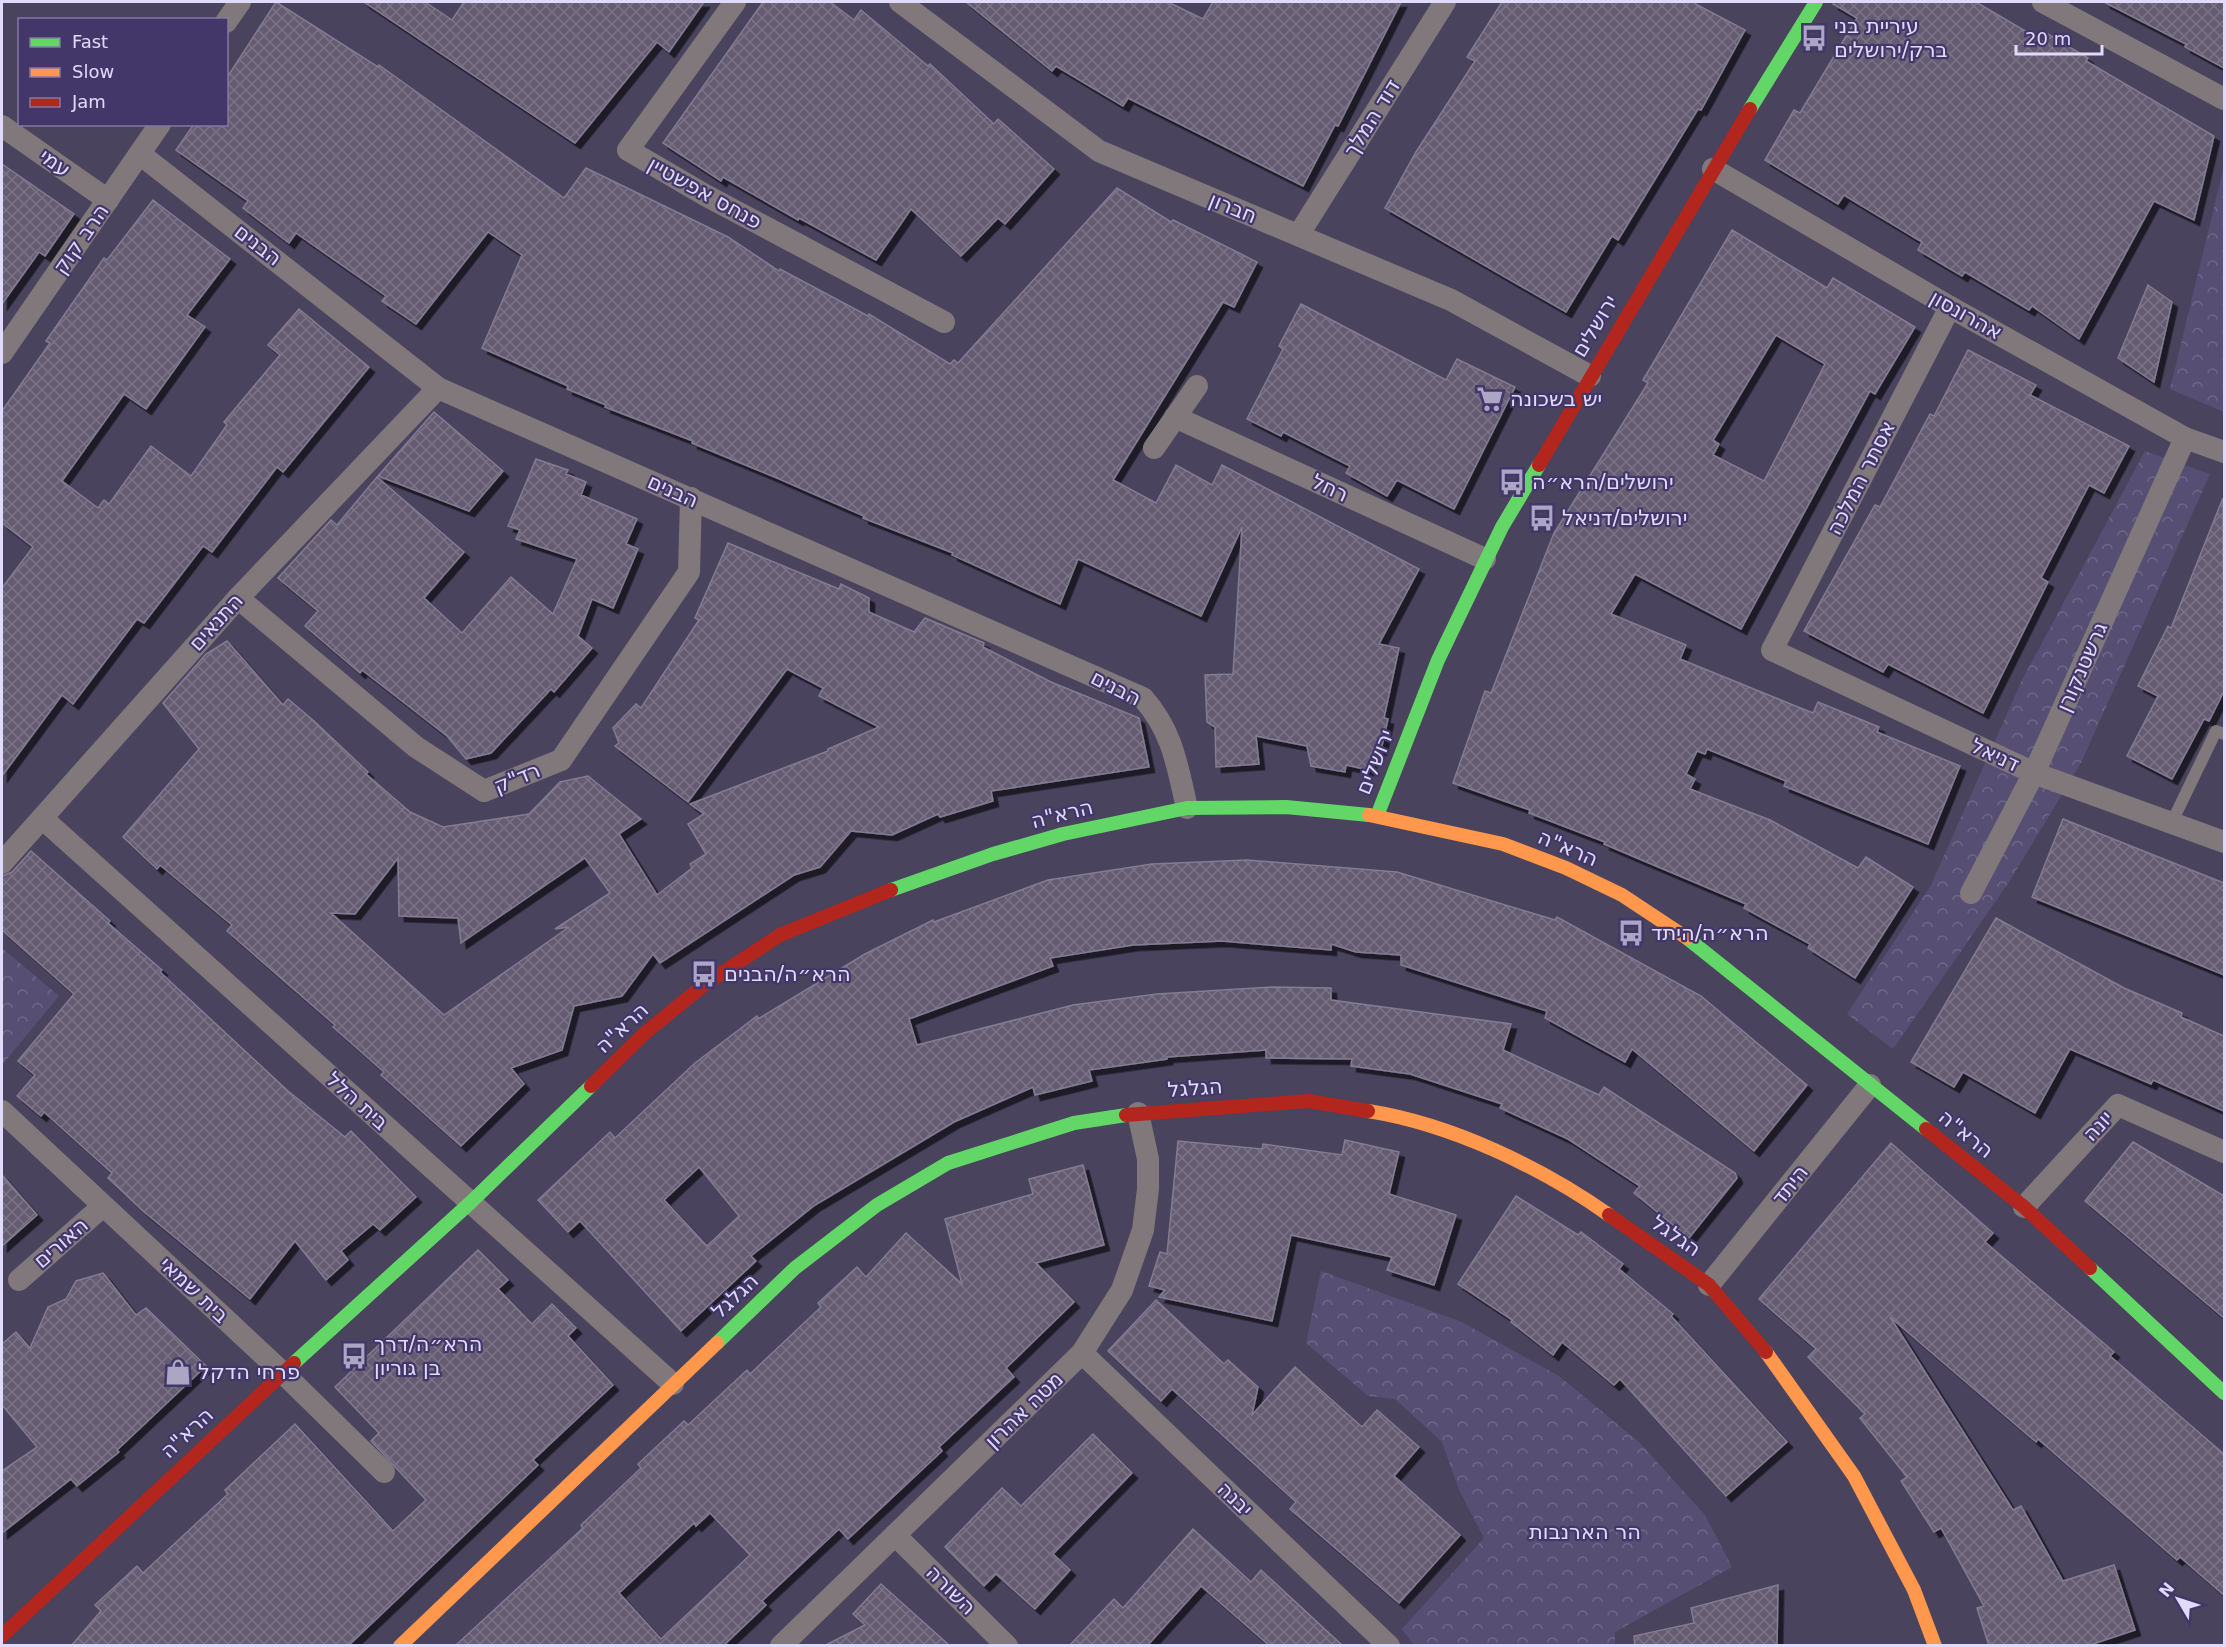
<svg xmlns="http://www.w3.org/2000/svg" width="2226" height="1647" font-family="'DejaVu Sans',Heebo,sans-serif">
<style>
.forest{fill:url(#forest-crowns)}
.building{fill:url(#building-cross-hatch);stroke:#847b92;stroke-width:1.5;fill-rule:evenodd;filter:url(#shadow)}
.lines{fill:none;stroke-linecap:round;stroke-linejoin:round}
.lane{stroke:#80787a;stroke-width:12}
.street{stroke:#80787a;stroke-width:22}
.fast{stroke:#63d668;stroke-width:14}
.slow{stroke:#ff974d;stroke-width:14}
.jam{stroke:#b3261e;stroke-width:14}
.labels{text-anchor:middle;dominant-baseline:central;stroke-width:4.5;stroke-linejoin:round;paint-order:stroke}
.poi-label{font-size:21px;fill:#e1dbfb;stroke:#43376a;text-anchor:start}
.street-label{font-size:21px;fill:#e1dbfb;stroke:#43376a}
.park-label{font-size:21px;fill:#e1dbfe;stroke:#43376a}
</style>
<defs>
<pattern id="forest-crowns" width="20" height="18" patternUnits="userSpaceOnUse" patternTransform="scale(1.5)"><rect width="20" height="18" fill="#564f73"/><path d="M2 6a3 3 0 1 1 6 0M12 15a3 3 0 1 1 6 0" fill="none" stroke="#6e6888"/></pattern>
<pattern id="building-cross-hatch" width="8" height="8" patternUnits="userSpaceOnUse" patternTransform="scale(1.5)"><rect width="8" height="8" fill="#655c72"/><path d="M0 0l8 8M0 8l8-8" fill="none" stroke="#7b7387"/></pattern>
<filter id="shadow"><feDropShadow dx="5.5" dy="5.5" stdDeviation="0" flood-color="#0009"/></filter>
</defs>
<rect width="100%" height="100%" fill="#49435e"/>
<g class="forest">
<path d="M2224,166V412L2170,389Z"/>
<path d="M2145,451L2210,474L2081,763L2009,882L1893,1049L1847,1014L1931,885L2022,680Z"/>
<path d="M2,948L59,996L2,1065Z"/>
<path d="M1321,1271L1462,1322L1559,1376L1639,1442L1705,1515L1732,1567L1615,1632V1645H1414L1402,1629L1484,1538L1459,1490L1442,1442L1395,1399L1368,1396L1306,1343Z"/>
</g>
<g class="building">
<path d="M276,2L378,67L379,65L564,198L586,168L728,237L779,271L780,269L868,316L869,314L950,364L954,360L958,363L1117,188L1171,222L1173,220L1257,262L1234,307L1223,302L1113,480L1156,503L1176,465L1212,485L1222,465L1419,569L1379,644L1399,648L1384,718L1388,719L1381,750L1374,749L1369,770L1346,765L1345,772L1311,766L1307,746L1256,736L1259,764L1216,767L1215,727L1207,722L1205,675L1233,674L1242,527L1201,616L1078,559L1060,604L952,555L953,553L863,518L864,516L777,478L692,443L693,441L605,407L606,405L567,389L568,386L482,348L522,255L488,232L416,324L382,301L386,296L296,233L289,243L243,208L248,201L176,150L194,124H226V79Z"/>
<path d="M364,2H425L452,20L464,2H704L669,52L657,42L575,143Z"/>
<path d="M763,2H830L854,20L861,10L928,66L930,64L994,124L998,119L1054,169L1005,224L998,218L961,256L911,209L876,260L799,218L798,220L723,177L721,181L663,143Z"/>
<path d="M966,2H1168L1203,19L1213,2H1401L1338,126L1335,125L1303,186L1128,98L1123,106L1056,66L1052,71Z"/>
<path d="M1502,2H1692L1745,30L1701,110L1698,109L1618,240L1612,236L1566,312L1385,208L1416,152L1475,61L1467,57Z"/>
<path d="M1834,2H1976L2044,42L2048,34L2088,58L2086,61L2214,136L2194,220L2154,201L2079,339L2032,306L2029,310L1965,272L1962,276L1918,250L1922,242L1844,195L1838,204L1765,160L1794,110L1800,113L1857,18L1833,4Z"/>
<path d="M2104,2H2224V68L2185,47L2186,44Z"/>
<path d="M2,164L74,214L45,256L39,252L2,304Z"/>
<path d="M153,200L230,259L187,315L205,327L146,409L124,394L62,481L98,508L104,500L109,504L151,446L191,476L227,425L224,422L280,355L268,345L299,309L369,367L283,472L277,467L212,552L203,546L144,623L137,619L73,704L62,695L2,776V588L33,547L2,523V411L50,343L46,341L104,258L107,260Z"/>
<path d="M1732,230L1827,288L1833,278L1915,327L1875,394L1870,391L1741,629L1635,574L1611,614L1686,645L1680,659L1813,713L1818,702L1879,727L1877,732L1960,766L1928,844L1784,786L1786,781L1707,749L1705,754L1697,751L1686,774L1695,779L1690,789L1770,820L1858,868L1866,857L1913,887L1855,978L1808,948L1810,944L1744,908L1746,904L1604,844L1605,842L1529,813L1530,810L1453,783L1485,691L1491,693L1554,533L1648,383L1643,380ZM1776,335L1825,364L1764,481L1713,455L1719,444L1713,440Z"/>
<path d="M2148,285L2172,302L2154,382L2118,358Z"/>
<path d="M1301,304L1446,380L1457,359L1515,387L1454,509L1397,480L1387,496L1346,473L1350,466L1283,432L1281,436L1247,419L1283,349L1279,346Z"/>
<path d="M1968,350L2036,385L2030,395L2129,446L2104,493L2089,485L2041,578L2048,582L1983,713L1888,664L1883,672L1804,631L1875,505L1880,507L1930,414L1934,416Z"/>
<path d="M434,412L503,471L469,511L378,476Z"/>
<path d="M536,459L568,470L566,474L586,482L581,495L637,519L626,544L638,549L613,608L592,599L578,636L592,648L554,692L551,689L491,753L466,759L447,736L362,670L360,673L305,626L318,611L278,578L331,520L337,525L377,477L464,552L424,598L462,633L511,577L553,614L577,559L516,539L520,530L508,526Z"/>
<path d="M2223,498L2224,691L2209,721L2204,719L2172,779L2127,756L2158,696L2138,686L2168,626L2171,628Z"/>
<path d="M728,543L839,589L841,584L869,598V612L914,632L925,618L984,643L983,647L1051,682L1139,718L1149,767L991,791L993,801L940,817L938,814L892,835L851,831L820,867L794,875L660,963L653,954L622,996L574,1006L562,1050L511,1068L524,1084L461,1146L381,1075L384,1072L333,1027L335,1025L227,931L232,925L160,865L157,869L123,837L199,749L163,703L206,654L227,641L283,705L288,699L314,721L368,772L366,774L410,812L443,827L529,814L560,782L588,776L641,819L619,834L657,895L692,868L690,864L706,854L688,824L704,814L690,804L828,751V749L879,727L819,696L823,688L787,669L688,802L615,746L619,743L613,728L636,704L641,708L699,620L695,618ZM398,858L399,916L458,918L461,943L585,858L610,893L555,929L569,927L444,1015L331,913L355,914Z"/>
<path d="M2063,819L2224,883V975L2032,897Z"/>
<path d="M31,851L110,921L108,923L162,970L160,972L288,1091L345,1137L351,1131L416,1197L380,1230L373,1224L341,1251L348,1260L326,1280L295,1241L250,1299L143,1211L108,1178L112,1173L44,1112L41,1116L17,1096L35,1075L18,1061L74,994L2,930V876L12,872Z"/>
<path d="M1247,860L1397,872L1555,920L1557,917L1701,996L1807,1085L1754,1151L1632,1049L1625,1062L1545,1018L1547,1011L1401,965V955L1356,952L1331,944V950L1222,941L1133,945L1050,958L1053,966L909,1019L917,1045L1073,1005L1157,994L1272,987L1331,988V1000L1511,1024L1503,1050L1599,1095L1604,1087L1735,1173L1737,1178L1689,1238L1634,1193L1640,1186L1568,1139L1500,1108L1502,1104L1410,1074L1351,1066L1352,1059L1266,1058V1050L1167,1057V1059L1089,1070L1092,1081L1035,1095L1033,1087L954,1122L815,1205L751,1256L756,1261L681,1331L580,1221L568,1232L538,1200L610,1132L615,1138L695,1063L757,1016L758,1019L865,954L933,920L934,922L1048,880L1152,864ZM699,1167L739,1216L707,1246L664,1200Z"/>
<path d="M1996,918L2124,988L2182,1013L2181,1017L2224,1036V1111L2153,1080L2151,1084L2070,1049L2035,1113L1963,1072L1954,1087L1911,1062Z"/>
<path d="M1345,1140L1399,1152L1389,1194L1456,1215L1434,1285L1387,1270L1392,1257L1291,1235L1272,1321L1159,1297L1165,1290L1149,1286L1160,1252L1167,1254L1178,1141L1262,1149L1263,1144L1342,1155Z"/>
<path d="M2133,1142L2224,1196V1318L2085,1201Z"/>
<path d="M1891,1143L1993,1233L1985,1242L2114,1352L2110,1356L2224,1454V1595L2180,1557L2177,1560L2038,1439L2036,1442L1890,1317L2013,1510L2021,1506L2063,1581L2114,1565L2135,1630L2087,1646H1989L1977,1608L1984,1606L1941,1528L1934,1532L1901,1481L1907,1477L1860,1418L1865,1414L1808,1357L1816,1349L1759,1299Z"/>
<path d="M1083,1165L1104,1245L1036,1263L1074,1302L1006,1368L1014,1377L939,1447L942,1451L848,1539L839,1529L762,1601L766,1605L723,1646H455L583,1528L581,1525L641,1468L638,1464L684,1421L688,1425L747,1370L750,1374L821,1307L818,1303L857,1267L866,1277L906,1233L962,1284L945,1219L1033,1194L1029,1179ZM710,1513L750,1555L661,1639L619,1593L694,1523L696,1526Z"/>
<path d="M2,1175L37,1215L2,1246Z"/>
<path d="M1516,1196L1578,1235L1581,1232L1623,1264L1619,1269L1673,1314L1671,1316L1787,1442L1726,1496L1620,1379L1614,1385L1562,1342L1553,1355L1511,1322L1512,1320L1458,1284Z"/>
<path d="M478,1250L508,1280L498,1289L532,1324L552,1304L576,1328L568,1336L613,1385L533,1460L538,1465L348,1646H71L101,1611L95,1605L137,1566L143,1573L228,1494L225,1490L295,1424L393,1531L426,1500L371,1441L379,1433L335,1387Z"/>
<path d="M103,1273L136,1315L146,1308L206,1366L117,1450L119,1452L77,1486L71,1479L2,1533V1471L37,1447L2,1405V1344L16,1332L30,1348L48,1307L66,1299L76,1281Z"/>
<path d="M1156,1300L1224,1364L1228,1360L1258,1387L1252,1415L1295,1367L1362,1427L1377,1410L1419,1447L1394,1476L1460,1535L1399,1603L1290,1509L1296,1502L1172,1389L1161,1401L1108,1351Z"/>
<path d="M1093,1434L1132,1473L1053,1554L1070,1570L1035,1609L996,1574L984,1586L945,1547L1002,1488L1021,1506Z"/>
<path d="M1193,1529L1251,1582L1261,1570L1343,1646H1270L1201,1586L1147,1646H1069L1114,1599L1123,1608Z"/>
<path d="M881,1584L950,1646H824L865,1625L853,1614Z"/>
<path d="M1778,1585L1777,1646H1635L1634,1636L1694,1623L1691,1608Z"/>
</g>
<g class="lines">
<path class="lane" d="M2171,824L2216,731L2224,734"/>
<g class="street">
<path d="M735,2L628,150L705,195L944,322"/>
<path d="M900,2L1099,151L1451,300L1590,376"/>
<path d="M2043,2L2224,99"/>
<path d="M226,22L240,2"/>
<path d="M2,126L108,200"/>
<path d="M140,154L438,388L1143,698C1173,732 1177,765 1187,808"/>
<path d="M1713,169L1950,307L2185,438L2224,452"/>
<path d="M1299,234L1445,2"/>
<path d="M1950,307L1772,650L2034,773L2224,842"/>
<path d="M2,353L160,124"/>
<path d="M1175,417L1485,559"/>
<path d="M1154,448L1197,386"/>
<path d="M238,598L416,747L484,791L561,760L689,572L691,498"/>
<path d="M42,818L673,1384"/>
<path d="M2,863L238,598L438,388"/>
<path d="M1971,893L2034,773L2185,438"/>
<path d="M2,1111L283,1373L384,1472"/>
<path d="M2024,1207L2118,1105L2224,1152"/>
<path d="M19,1280L103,1206"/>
<path d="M1709,1285L1870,1085"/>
<path d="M1082,1353L1389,1646"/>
<path d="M895,1535L1007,1646"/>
<path d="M781,1646L1082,1353L1122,1290L1143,1230L1148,1189V1159L1138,1113"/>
</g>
<g class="fast">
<path d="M1750,109L1816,2"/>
<path d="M1377,816L1438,660L1502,527L1539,465"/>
<path d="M891,890L993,854L1063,834L1187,808L1286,807L1369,815"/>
<path d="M1687,938L1926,1129"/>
<path d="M2090,1268L2224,1393"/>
<path d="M717,1343L795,1268L877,1205L948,1163L1074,1123L1126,1115"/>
<path d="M294,1363L470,1203L591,1086"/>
</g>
<g class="slow">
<path d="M1369,815L1503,844L1566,868L1622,895L1687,938"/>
<path d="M1368,1111C1451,1124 1541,1167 1609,1215"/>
<path d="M1766,1352L1854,1476L1914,1590L1935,1646"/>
<path d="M400,1646L717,1343"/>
</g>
<g class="jam">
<path d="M1539,465L1750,109"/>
<path d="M591,1086L645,1033L704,985L780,935L891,890"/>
<path d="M1126,1115L1308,1101L1368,1111"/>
<path d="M1926,1129L2024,1207L2090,1268"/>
<path d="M1609,1215L1709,1285L1766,1352"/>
<path d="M2,1636L294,1363"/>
</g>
</g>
<defs>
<g id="bus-bare" transform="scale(2.07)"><path d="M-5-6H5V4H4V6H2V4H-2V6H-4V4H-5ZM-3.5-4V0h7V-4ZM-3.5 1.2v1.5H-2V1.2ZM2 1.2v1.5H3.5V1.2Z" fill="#aca6c4" stroke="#43376a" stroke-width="2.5" paint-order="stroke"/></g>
<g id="supermarket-bare" transform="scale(2.07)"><path d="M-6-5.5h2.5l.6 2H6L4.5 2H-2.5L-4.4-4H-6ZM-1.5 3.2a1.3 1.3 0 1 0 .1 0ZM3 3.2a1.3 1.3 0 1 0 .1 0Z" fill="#aca6c4" stroke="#43376a" stroke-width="2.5" paint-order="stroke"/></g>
<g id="shop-bare" transform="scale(2.07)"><path d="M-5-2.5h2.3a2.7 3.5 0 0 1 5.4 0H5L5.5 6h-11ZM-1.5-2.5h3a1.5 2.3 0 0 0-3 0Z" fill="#aca6c4" stroke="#43376a" stroke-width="2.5" paint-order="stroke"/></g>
</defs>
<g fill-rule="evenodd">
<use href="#bus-bare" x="1814" y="38"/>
<use href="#supermarket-bare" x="1490" y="399"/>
<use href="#bus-bare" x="1512" y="482"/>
<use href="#bus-bare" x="1542" y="518"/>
<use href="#bus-bare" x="1631" y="933"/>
<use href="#bus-bare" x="704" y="974"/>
<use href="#bus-bare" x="354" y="1356"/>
<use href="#shop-bare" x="178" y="1372"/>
</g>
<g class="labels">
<g class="poi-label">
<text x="1834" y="26">עיריית בני<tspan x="1834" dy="24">ברק/ירושלים</tspan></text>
<text x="1510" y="399">יש בשכונה</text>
<text x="1532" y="482">ירושלים/הרא״ה</text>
<text x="1562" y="518">ירושלים/דניאל</text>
<text x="1651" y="933">הרא״ה/היתד</text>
<text x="724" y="974">הרא״ה/הבנים</text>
<text x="374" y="1344">הרא״ה/דרך<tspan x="374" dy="24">בן גוריון</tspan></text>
<text x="198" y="1372">פרחי הדקל</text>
</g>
<g class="street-label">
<text transform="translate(1372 118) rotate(-58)">דוד המלך</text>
<text transform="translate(55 163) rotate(35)">עמי</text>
<text transform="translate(705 193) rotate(29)">פנחס אפשטיין</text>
<text transform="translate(1233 208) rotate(22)">חברון</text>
<text transform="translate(81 239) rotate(-55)">הרב קוק</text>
<text transform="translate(258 245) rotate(38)">הבנים</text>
<text transform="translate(1966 315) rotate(29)">אהרונסון</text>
<text transform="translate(1595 326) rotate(-59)">ירושלים</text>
<text transform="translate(1861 478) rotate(-63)">אסתר המלכה</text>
<text transform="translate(1330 488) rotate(25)">רחל</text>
<text transform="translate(673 491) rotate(24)">הבנים</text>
<text transform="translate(216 622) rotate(-48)">התנאים</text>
<text transform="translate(2082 667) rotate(-66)">גרשטנקורן</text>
<text transform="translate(1116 688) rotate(27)">הבנים</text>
<text transform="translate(1995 755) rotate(25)">דניאל</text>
<text transform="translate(1375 762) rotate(-68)">ירושלים</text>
<text transform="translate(517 778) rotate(-22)">רד"ק</text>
<text transform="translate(1062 814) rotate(-14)">הרא"ה</text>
<text transform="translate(1568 848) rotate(23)">הרא"ה</text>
<text transform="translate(622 1028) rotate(-43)">הרא"ה</text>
<text transform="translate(1195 1088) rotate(-4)">הגלגל</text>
<text transform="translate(357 1101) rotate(42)">בית הלל</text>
<text transform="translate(2098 1126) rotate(-47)">יונה</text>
<text transform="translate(1966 1134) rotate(39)">הרא"ה</text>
<text transform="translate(1790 1185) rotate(-51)">היתד</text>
<text transform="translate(1676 1236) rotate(35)">הגלגל</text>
<text transform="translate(61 1243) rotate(-41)">האורים</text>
<text transform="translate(194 1290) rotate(43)">בית שמאי</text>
<text transform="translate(735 1296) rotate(-43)">הגלגל</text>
<text transform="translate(1024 1410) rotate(-44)">מטה אהרון</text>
<text transform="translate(187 1433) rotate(-43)">הרא"ה</text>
<text transform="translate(1235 1499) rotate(44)">יבנה</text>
<text transform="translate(951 1590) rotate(45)">השורה</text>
</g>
<g class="park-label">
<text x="1585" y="1532">הר הארנבות</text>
</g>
</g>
<rect width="2226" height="1647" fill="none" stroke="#e1dbfb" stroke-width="6"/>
<rect x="18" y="18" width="210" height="108" fill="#43376a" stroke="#8279a4" stroke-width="1.5"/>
<rect x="30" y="38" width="30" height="9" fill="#63d668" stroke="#8279a4" stroke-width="1.5"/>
<text x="72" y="48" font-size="18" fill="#e1dbfb">Fast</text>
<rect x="30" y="68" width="30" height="9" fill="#ff974d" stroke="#8279a4" stroke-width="1.5"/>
<text x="72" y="78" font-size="18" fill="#e1dbfb">Slow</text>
<rect x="30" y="98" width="30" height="9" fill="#b3261e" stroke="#8279a4" stroke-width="1.5"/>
<text x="72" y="108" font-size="18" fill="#e1dbfb">Jam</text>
<g transform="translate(2178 1599) rotate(309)" stroke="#43376a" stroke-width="4.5" paint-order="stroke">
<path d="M0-4.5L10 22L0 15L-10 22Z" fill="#e1dbfb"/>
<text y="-9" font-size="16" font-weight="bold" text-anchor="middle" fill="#e1dbfb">N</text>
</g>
<path d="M2016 45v9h86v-9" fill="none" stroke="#e1dbfb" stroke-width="3"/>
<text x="2025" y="45" font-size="18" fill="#e1dbfb" stroke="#43376a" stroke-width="4.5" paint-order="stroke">20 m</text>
</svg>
